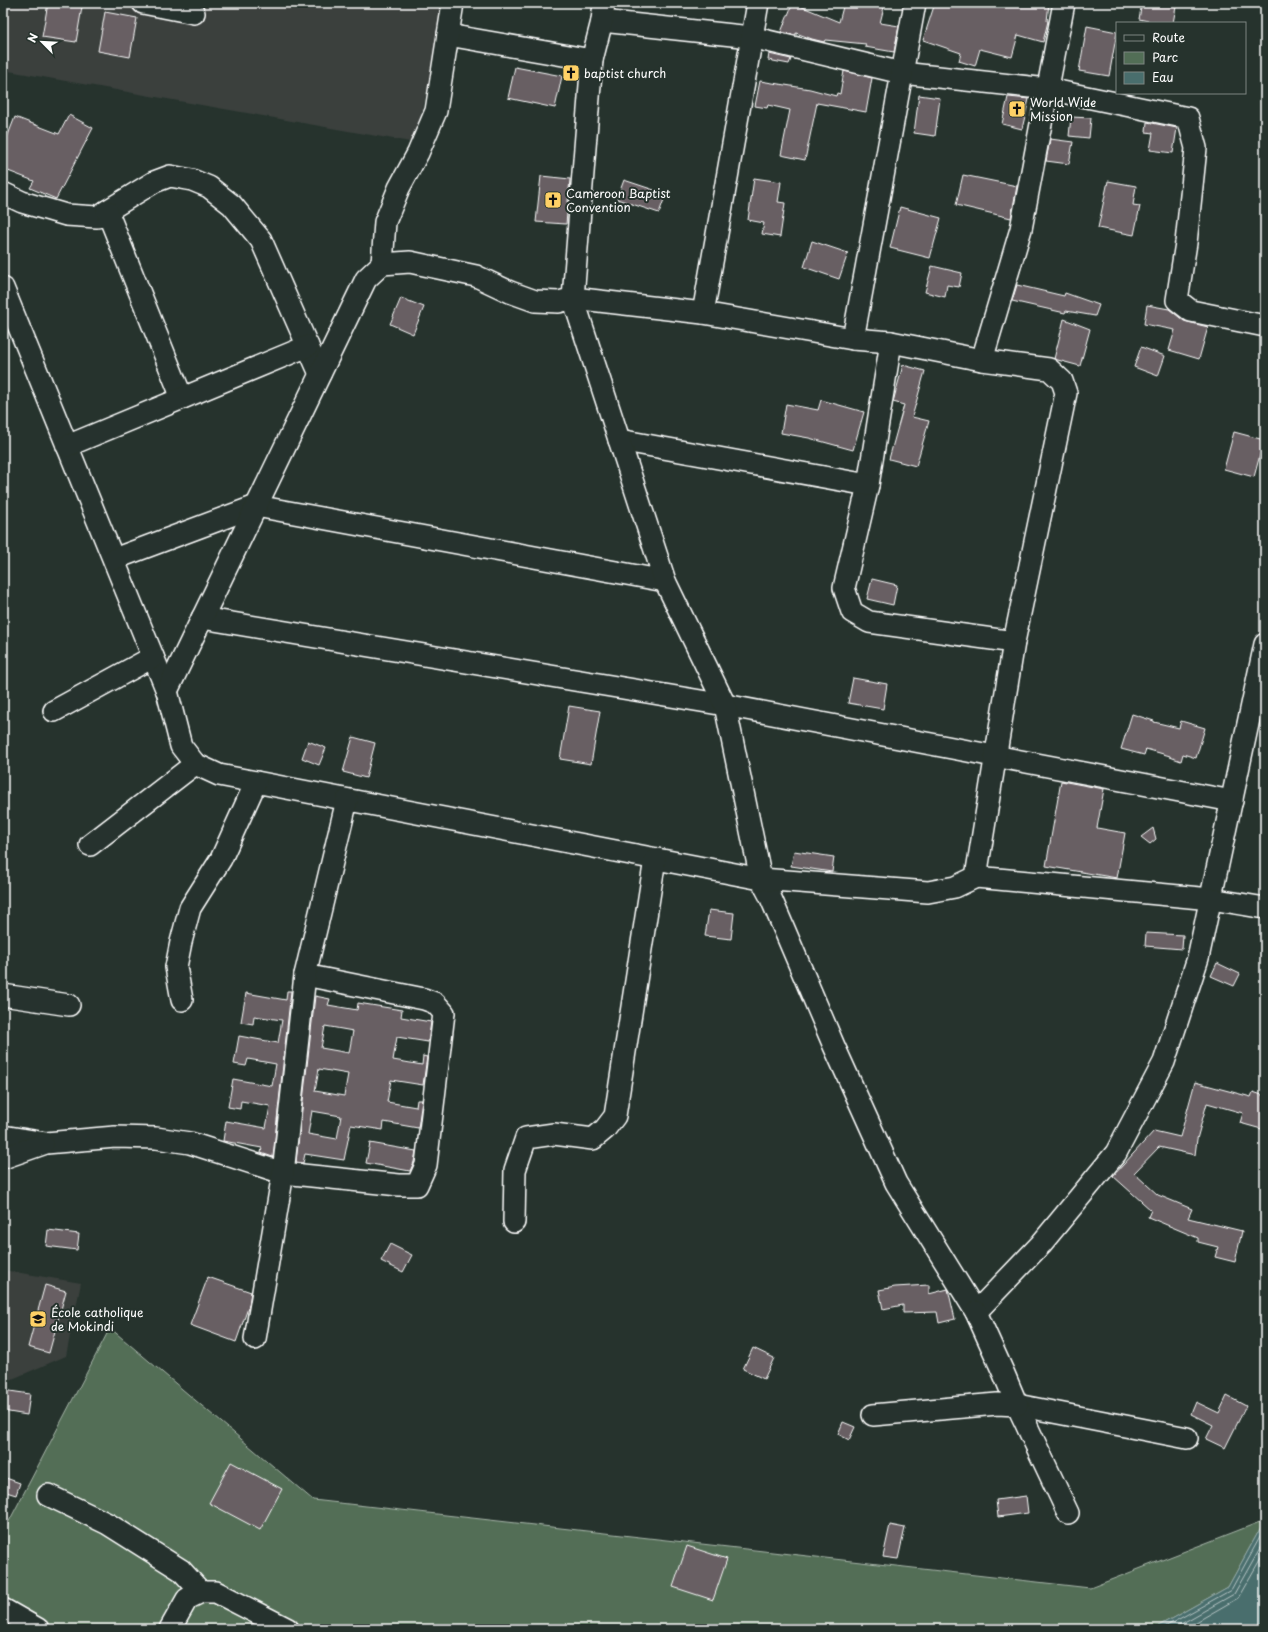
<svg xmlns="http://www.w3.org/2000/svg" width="1268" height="1632" font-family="'Playpen Sans',sans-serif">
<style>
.built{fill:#3a403d}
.green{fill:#526e56;stroke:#a8b6aa}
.water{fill:#496e6d;stroke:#92a8a7}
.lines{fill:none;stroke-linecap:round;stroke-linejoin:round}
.shore{stroke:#b6c5c5;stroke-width:1}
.building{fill:#685e63;stroke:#fff;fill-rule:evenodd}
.minor-casing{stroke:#fff;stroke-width:24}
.minor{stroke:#26332d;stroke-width:21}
.labels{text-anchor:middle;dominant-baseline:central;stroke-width:4;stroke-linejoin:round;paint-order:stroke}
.poi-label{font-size:12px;fill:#fff;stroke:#26332d;text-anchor:start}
</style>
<rect width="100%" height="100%" fill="#26332d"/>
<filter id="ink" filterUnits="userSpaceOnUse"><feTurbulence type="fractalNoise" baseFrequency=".025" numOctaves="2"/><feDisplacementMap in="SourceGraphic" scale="8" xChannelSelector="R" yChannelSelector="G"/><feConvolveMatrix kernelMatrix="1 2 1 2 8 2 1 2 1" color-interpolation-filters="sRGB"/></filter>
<g filter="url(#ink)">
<g class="built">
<path d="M3,3H445L416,143L3,70Z"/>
<path d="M3,1270L81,1283L66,1356L3,1383Z"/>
</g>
<path class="green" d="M110,1328L313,1500L1090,1588L1265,1520L1228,1587L1153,1629H3V1533Z"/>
<path class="water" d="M1265,1520V1629H1153L1228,1587Z"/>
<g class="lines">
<g class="shore">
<path d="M1161,1629L1231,1590L1265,1528"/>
<path d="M1172,1629L1234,1594L1265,1539"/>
<path d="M1184,1629L1238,1598L1265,1551"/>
</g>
</g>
<g class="building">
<path d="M48,3H60L82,7L76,42L42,37Z"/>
<path d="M793,3L839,22L844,3H885L880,23L899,26L894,52L865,47L866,44L825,40L824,42L812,39L796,33V35L781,32Z"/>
<path d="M935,3H1049L1047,21H1048L1043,42L1018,35L1012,57L980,49L975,66L959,61L961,53L923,40Z"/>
<path d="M1142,3H1155L1176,7L1173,23H1157L1139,19Z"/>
<path d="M105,12L137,18L130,57L98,51Z"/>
<path d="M1087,26L1117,32L1109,76L1079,71Z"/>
<path d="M769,54L791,59L789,64L768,60Z"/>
<path d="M515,67L562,76L555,108L508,98Z"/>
<path d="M844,71L872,78L866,112L817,103L805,160L781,155L790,110L768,105L767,108L755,106L760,81L810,89L836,96L837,93L840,94Z"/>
<path d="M919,95L940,98L935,136L914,133Z"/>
<path d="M1008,97L1029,99L1022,129L1002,124Z"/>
<path d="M69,115L93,128L56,199L30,188L34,181L3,169V148L15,117L59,134Z"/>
<path d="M1071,117L1091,118L1089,138L1069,136Z"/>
<path d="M1147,122L1177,128L1173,153L1150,150L1153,133L1146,132Z"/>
<path d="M1050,139L1073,142L1069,164L1046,161Z"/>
<path d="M963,175L1017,186L1011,218L956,205Z"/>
<path d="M541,176L570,179L566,224L536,222Z"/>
<path d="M754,178L781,182L778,202L785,203L780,237L762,234L764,223L748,220Z"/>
<path d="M624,180L666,194L659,213L617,199Z"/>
<path d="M1108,181L1136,186L1133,205L1140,206L1134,235L1098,228Z"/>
<path d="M900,207L941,218L930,258L890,248Z"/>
<path d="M812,241L848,253L839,279L804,267Z"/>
<path d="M932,266L962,273L959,287L947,285L945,297L925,292Z"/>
<path d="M1017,285L1064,296L1065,293L1099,305L1095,316L1066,311L1065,313L1012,301Z"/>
<path d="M401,298L424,307L413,334L390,324Z"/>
<path d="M1147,305L1169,309L1184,321L1208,327L1199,359L1169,350L1175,330L1144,324Z"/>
<path d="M1064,319L1090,329L1080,366L1054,359Z"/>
<path d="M1141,347L1165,356L1158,376L1134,367Z"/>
<path d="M903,365L925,371L912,417L929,421L916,466L889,459L904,405L893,402Z"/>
<path d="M821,400L864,412L853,450L809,438L781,433L786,404L818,410Z"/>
<path d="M1234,432L1264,440L1254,477L1224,469Z"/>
<path d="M872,579L897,585L893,605L867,599Z"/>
<path d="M853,678L887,684L883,709L848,703Z"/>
<path d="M569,706L600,711L591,764L560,759Z"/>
<path d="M1132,714L1154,721V722L1179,728L1181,721L1205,728L1196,758L1183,754L1181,761L1170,757V756L1146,749L1144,755L1121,749Z"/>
<path d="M353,737L375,743L366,778L343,772Z"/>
<path d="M308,741L326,748L319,765L302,758Z"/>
<path d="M1061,781L1104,789L1097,828L1125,833L1117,878L1046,866Z"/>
<path d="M1153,828L1156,839L1150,844L1141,837Z"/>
<path d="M794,851L834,857L832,872L791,866Z"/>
<path d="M709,910L734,913L731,939L705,936Z"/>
<path d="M1146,933L1183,935L1182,949L1145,946Z"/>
<path d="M1217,963L1240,974L1234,986L1211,976Z"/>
<path d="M287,991H291L273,1157L261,1153L262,1148L223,1141L226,1121L266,1128L270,1106L241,1101L240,1109L228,1107L233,1079L272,1086L276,1064L248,1059L246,1066L234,1064L239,1036L278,1043L282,1020L254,1016L253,1024L241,1022L246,993L286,1000Z"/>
<path d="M315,996L330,999L328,1005L357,1010L358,1003L402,1010L401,1017L431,1022L428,1042L397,1037L393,1060L422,1065L423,1056L427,1057L423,1085L391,1080L387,1102L416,1107L417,1100H422L418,1128L384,1122L383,1130L351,1125L344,1160L305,1154L303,1163L296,1162ZM325,1026L353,1031L349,1053L321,1048ZM319,1069L348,1074L344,1096L315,1091ZM312,1111L341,1116L337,1139L308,1134Z"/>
<path d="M1195,1082L1251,1097L1253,1092L1265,1096V1130L1240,1123L1243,1113L1207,1103L1197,1139L1195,1155L1159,1147L1134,1173L1158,1195L1192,1209L1188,1218L1242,1231L1235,1262L1215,1257L1218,1247L1198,1242V1238L1148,1217L1151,1210L1113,1176L1154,1131L1180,1137Z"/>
<path d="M370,1143L416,1151L414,1162L410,1171L366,1163Z"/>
<path d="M48,1230L79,1234L77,1250L46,1246Z"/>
<path d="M390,1244L412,1255L403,1272L381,1261Z"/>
<path d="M208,1277L251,1292L249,1305L236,1342L190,1325Z"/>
<path d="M45,1285L66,1291L49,1353L28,1347Z"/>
<path d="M929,1285V1294L948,1289L955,1319L939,1323L937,1312L903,1313V1305L883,1309L879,1290L895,1287Z"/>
<path d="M753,1348L774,1358L764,1379L743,1369Z"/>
<path d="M3,1390L30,1394L27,1415L3,1411Z"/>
<path d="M1227,1396L1246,1406L1225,1448L1206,1439L1213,1425L1191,1414L1196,1402L1219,1413Z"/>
<path d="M843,1422L855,1427L849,1440L838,1434Z"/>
<path d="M231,1462L282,1489L260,1530L209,1503Z"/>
<path d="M3,1477L20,1483L16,1495L3,1491Z"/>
<path d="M1026,1496L1028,1513L998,1517L996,1500Z"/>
<path d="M890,1525L905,1528L898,1559L883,1557Z"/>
<path d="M687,1546L727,1559L713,1600L673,1587Z"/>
</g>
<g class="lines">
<g class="minor-casing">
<g id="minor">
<path d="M143,3L194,13"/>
<path d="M602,21L751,37L902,73L1048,89L1188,118L1196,148L1186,243L1177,300L1191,311L1265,326"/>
<path d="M448,35L592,60"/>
<path d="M3,193L22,202L66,215L97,217L154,182L170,176L192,180L209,187L232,205L261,240L320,374"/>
<path d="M107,211L182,398"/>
<path d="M382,264L385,222L399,188L418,153L436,111L453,3"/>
<path d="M3,288L167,691L181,746L195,764L219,775L761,879L770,896L834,1046L896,1183L976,1312L1041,1244L1116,1153L1164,1062L1198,958L1265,644"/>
<path d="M703,313L758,3"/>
<path d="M853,339L915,3"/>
<path d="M891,342L868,485L844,588L852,612L869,622L1014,642"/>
<path d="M982,360L1021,229L1064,3"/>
<path d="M619,440L868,485"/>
<path d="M67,446L308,346"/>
<path d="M114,559L256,506L665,581"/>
<path d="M202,618L725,705L1232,801"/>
<path d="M167,691L366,279L382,264L410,262L476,276L510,292L535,301L559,302L573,298L703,313L853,339L891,342L982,360L1049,369L1062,381L1066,393L1014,642L976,877L955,887L928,892L761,879L725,705L665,581L573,298L592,60L602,21L604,3"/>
<path d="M54,711L153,657"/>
<path d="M90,845L195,764"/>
<path d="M976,877L1211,899L1265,908"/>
<path d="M3,995L69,1005"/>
<path d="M182,1000L176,967L181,942L190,908L221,859L256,782"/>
<path d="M3,1136L46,1143L115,1137L156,1138L190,1143L283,1173L399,1185H417L426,1165L444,1013L435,1003L424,999L305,975"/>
<path d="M3,1158L43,1144"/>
<path d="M514,1222L515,1170L526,1138L554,1134L593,1139L605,1129L615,1116L655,859"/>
<path d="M255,1339L283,1173L305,975L347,800"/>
<path d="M1017,1405L1187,1438"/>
<path d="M1017,1405L1068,1513"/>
<path d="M873,1415L997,1404L1017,1405L1004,1374L976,1312"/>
<path d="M48,1495L108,1524L181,1570L201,1592"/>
<path d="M3,1609L38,1629"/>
<path d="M170,1629L187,1599L201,1592H216L288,1629"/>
</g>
</g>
<use href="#minor" class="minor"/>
</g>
</g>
<defs>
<g id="church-square" transform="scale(0.9)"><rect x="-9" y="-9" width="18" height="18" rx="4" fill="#ffd166" stroke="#26332d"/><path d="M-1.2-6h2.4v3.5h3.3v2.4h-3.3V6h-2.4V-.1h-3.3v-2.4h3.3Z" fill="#111"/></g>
<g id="school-square" transform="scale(0.9)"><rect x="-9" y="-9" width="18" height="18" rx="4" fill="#ffd166" stroke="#26332d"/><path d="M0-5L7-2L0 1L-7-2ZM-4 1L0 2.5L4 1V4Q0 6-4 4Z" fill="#111"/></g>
</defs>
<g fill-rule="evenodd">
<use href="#church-square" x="571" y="73"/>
<use href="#church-square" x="1017" y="109"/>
<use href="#church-square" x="553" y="200"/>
<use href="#school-square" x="38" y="1319"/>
</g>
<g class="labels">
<g class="poi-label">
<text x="584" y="73">baptist church</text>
<text x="1030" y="102">World Wide<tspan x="1030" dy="14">Mission</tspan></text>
<text x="566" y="193">Cameroon Baptist<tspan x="566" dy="14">Convention</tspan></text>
<text x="51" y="1312">École catholique<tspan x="51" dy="14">de Mokindi</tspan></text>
</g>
</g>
<rect width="1268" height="1632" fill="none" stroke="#26332d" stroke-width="16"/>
<rect x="8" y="8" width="1252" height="1616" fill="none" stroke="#fff" stroke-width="1.5" filter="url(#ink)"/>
<rect x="1116" y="22" width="130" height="72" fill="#26332d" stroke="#7d8581"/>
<rect x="1124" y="35" width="20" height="6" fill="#26332d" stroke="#7d8581"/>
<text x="1152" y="42" font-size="12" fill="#ffffff">Route</text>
<rect x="1124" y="52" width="20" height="12" fill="#526e56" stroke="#7d8581"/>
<text x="1152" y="62" font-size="12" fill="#ffffff">Parc</text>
<rect x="1124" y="72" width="20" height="12" fill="#496e6d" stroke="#7d8581"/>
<text x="1152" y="82" font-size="12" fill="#ffffff">Eau</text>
<g transform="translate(42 42) rotate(294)" stroke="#26332d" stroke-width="3" paint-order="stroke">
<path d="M0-3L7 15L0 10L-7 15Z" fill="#ffffff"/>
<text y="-6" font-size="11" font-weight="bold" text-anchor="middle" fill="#ffffff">N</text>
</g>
</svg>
